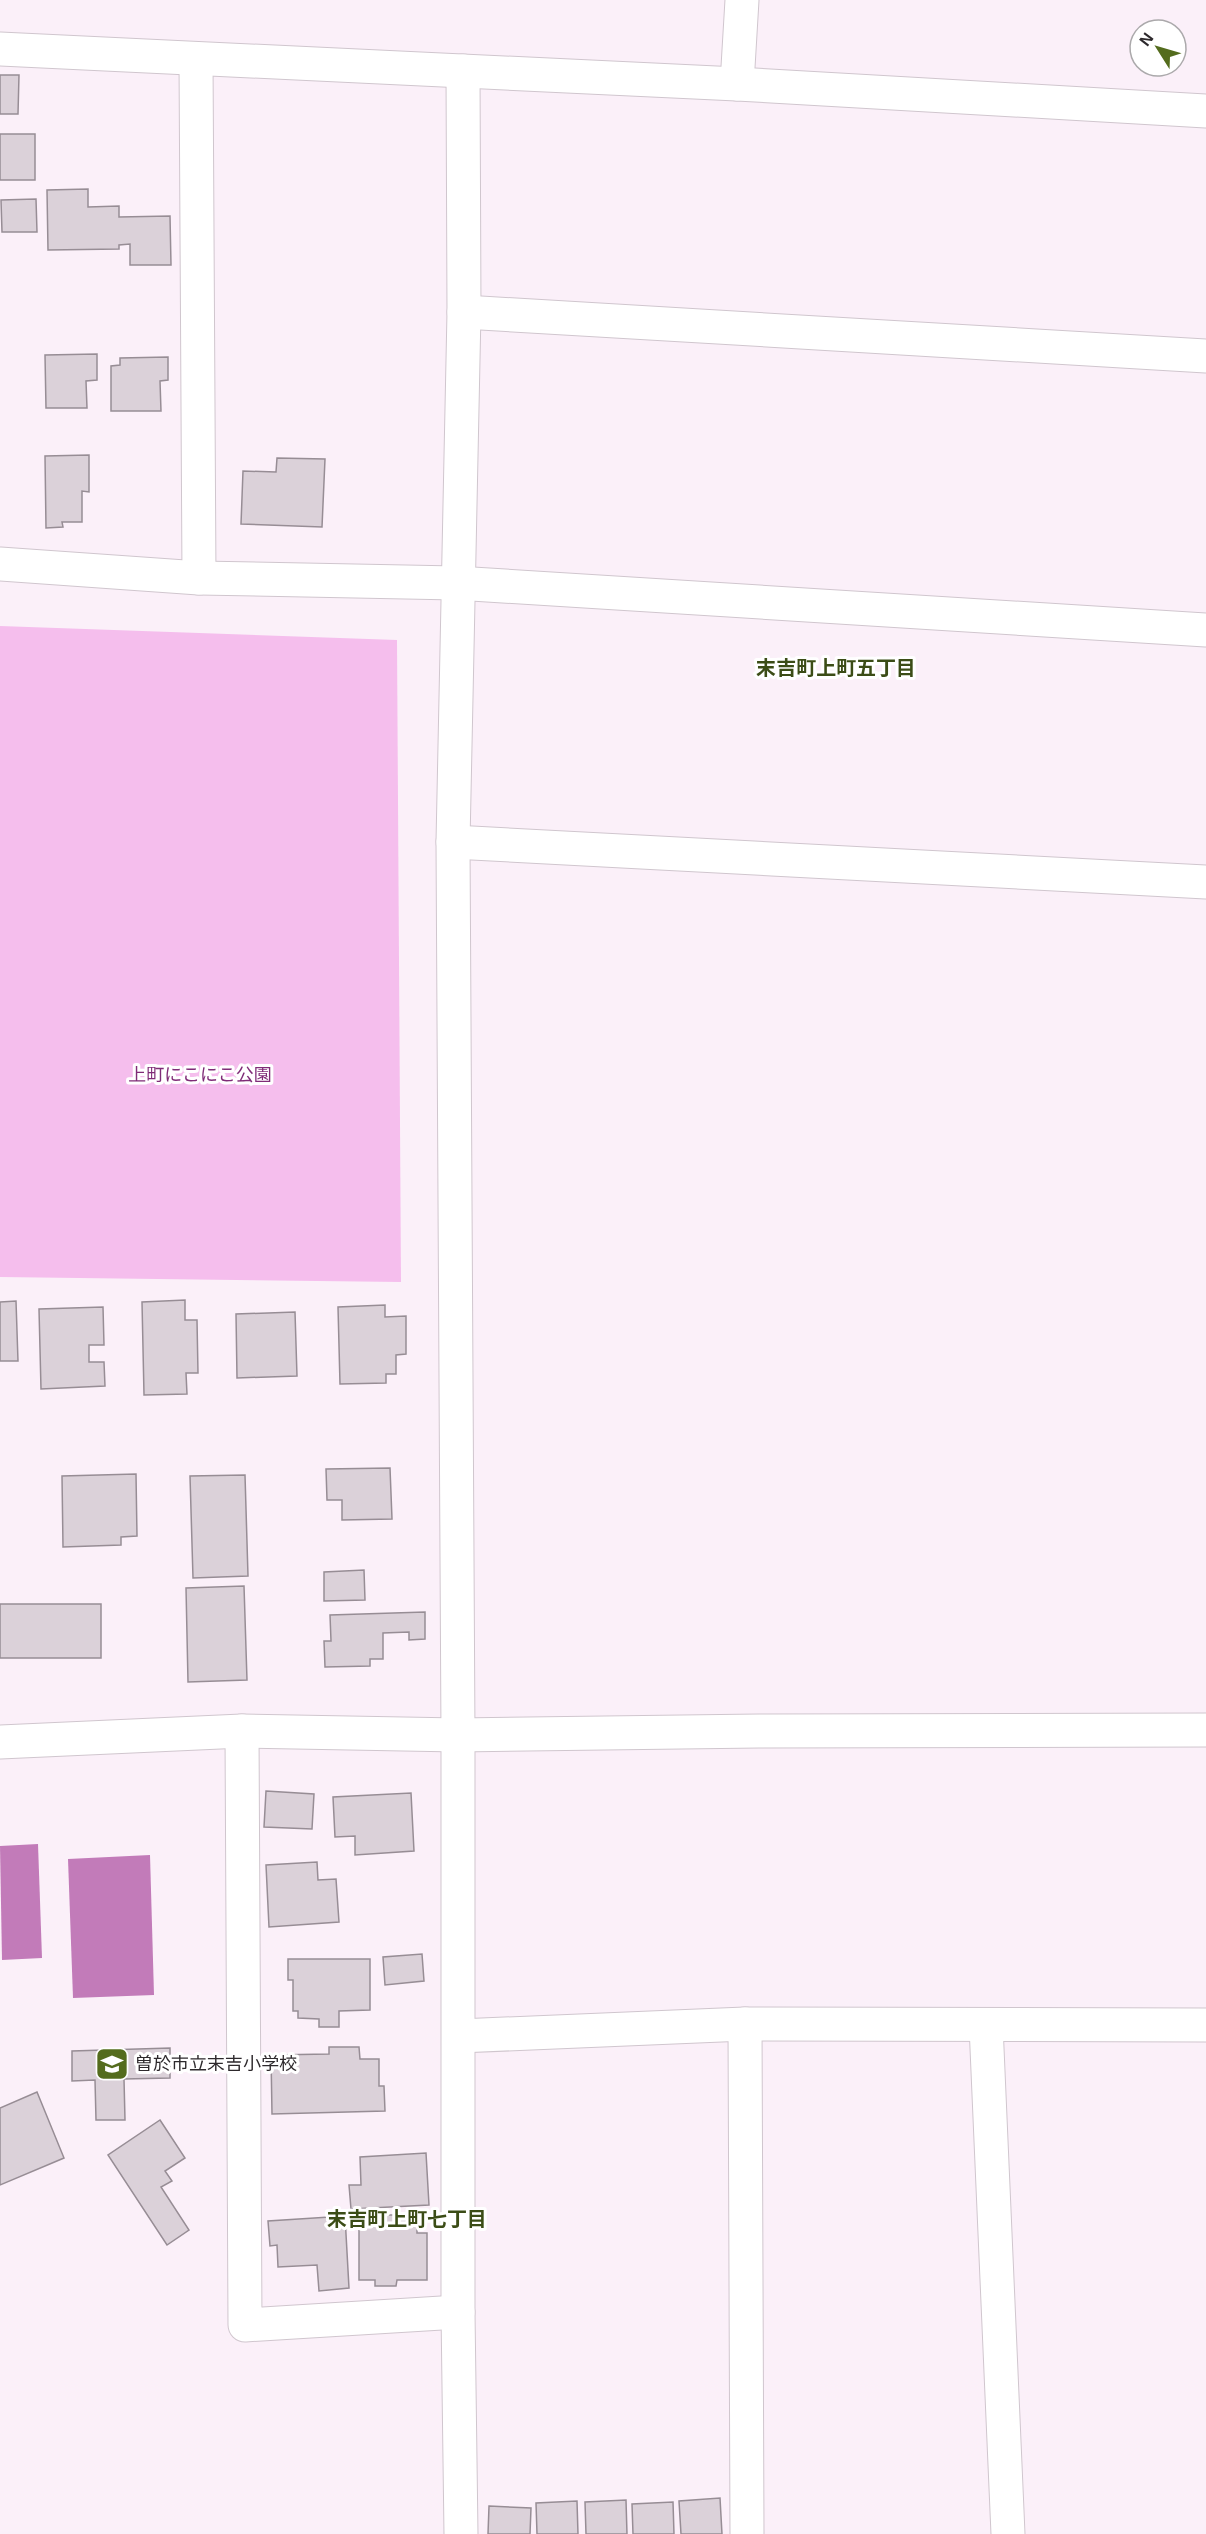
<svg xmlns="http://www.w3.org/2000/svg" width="1206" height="2534" font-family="Arial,'Noto Sans JP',sans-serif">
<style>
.green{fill:#f5beed}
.water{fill:#c27bb9}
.building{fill:#dbd1d9;stroke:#978d95;stroke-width:1.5}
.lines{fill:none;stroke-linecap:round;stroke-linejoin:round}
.street-casing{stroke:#d0c6ce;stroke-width:35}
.secondary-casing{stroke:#d0c6ce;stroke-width:35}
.street{stroke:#fff;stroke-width:33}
.secondary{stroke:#fff;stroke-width:33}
.labels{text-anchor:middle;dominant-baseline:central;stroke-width:6;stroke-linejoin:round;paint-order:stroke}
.park-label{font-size:18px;fill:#7f2b77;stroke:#fff}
.poi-label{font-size:18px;fill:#2d292c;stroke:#fff;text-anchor:start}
.neighbourhood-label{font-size:20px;font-weight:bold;fill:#3b4c16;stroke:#fff}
</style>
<rect width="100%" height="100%" fill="#fbf0f9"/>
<path class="green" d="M0,626L397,640L401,1282L0,1277Z"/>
<g class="water">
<path d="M38,1844L42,1958L2,1960L0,1846Z"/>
<path d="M150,1855L154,1995L73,1998L68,1859Z"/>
</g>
<g class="building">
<path d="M0,75H19L18,114H0Z"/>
<rect x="0" y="134" width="35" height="46"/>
<path d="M88,189V207L119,206V217L170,216L171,265H130V244L119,245V249L48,250L47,190Z"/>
<path d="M36,199L37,232H2L1,200Z"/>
<path d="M97,354V380L86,381L87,408H46L45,355Z"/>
<path d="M168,357V380L160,381L161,411H111V366L120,365V358Z"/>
<path d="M89,455V492L82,491V522H62L63,527L46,528L45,456Z"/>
<path d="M277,458L325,459L322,527L241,524L243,471L276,472Z"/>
<path d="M185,1300V1320H197L198,1373H186L187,1394L144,1395L142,1302Z"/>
<path d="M16,1301L18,1361H0V1302Z"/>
<path d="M385,1305V1317L406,1316V1354L396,1355V1374H386V1383L340,1384L338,1307Z"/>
<path d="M103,1307L104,1345H89V1362H104L105,1386L41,1389L39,1309Z"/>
<path d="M295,1312L297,1376L237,1378L236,1314Z"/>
<path d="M390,1468L392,1519L342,1520V1500H327L326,1469Z"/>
<path d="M136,1474L137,1536L121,1537V1545L63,1547L62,1476Z"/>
<path d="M245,1475L248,1576L193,1578L190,1476Z"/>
<path d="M364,1570L365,1600L324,1601V1572Z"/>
<path d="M244,1586L247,1680L188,1682L186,1588Z"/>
<rect x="0" y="1604" width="101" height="54"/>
<path d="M425,1612V1639L409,1640V1632L383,1633V1659H370V1666L325,1667L324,1641H331L330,1615Z"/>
<path d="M266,1791L314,1794L312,1829L264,1827Z"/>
<path d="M411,1793L414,1851L355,1855V1836L335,1837L333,1797Z"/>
<path d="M317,1862L318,1880L336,1879L339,1922L269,1927L266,1865Z"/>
<path d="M422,1954L424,1981L385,1985L383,1957Z"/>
<path d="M288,1959H370V2010L339,2011V2027H319V2019L298,2018V2011H293V1980H288Z"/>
<path d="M329,2047H359L360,2059H379V2086H384L385,2111L272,2114L271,2055L329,2054Z"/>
<path d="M170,2048V2078L124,2079L125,2120H96L95,2080L72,2081V2051Z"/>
<path d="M37,2092L64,2158L0,2185V2108Z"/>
<path d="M160,2120L185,2158L165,2171L172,2181L161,2187L189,2230L167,2245L108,2155Z"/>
<path d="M426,2153L429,2205L351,2209L349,2185H361L360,2157Z"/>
<path d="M359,2215H417V2233H427V2280H397L396,2286H375V2280H359Z"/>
<path d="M345,2216L349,2288L319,2291L317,2265L278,2267L277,2245L270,2246L268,2221Z"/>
<path d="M720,2498L722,2534H681L679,2501Z"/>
<path d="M626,2500L627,2534H586L585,2502Z"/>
<path d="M577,2501L578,2534H537L536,2503Z"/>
<path d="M673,2502L674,2534H633L632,2504Z"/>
<path d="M489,2506L531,2508L530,2534H488Z"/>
</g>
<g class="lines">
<g class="street-casing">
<g id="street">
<path d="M0,49L737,84L1206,111"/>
<path d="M196,59L199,578"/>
<path d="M737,84L742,0"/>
<path d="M464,312L1206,356"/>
<path d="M0,564L199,578L456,583L1206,630"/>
<path d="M453,842L1206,882"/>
<path d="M242,1731L245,2325L458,2312"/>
<path d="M745,2024L747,2534"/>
<path d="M986,2025L1008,2534"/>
<path d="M459,2036L745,2024L1206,2025"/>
<path d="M461,2534L458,2312V1735L453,842L464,312L463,71"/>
</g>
</g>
<g class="secondary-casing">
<path id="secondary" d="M0,1742L242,1731L458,1735L759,1731L1206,1730"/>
</g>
<use href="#street" class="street"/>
<use href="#secondary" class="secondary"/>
</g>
<defs>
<g id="school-square" transform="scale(1.725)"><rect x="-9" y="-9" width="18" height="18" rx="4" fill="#546c1d" stroke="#fff"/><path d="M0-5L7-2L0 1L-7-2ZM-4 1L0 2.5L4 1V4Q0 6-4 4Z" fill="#fff"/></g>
</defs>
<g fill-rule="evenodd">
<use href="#school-square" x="112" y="2064"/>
</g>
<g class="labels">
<g class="park-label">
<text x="200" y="1075">上町にこにこ公園</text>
</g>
<g class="poi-label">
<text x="135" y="2064">曽於市立末吉小学校</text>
</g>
<g class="neighbourhood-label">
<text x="836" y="668">末吉町上町五丁目</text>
<text x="407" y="2219">末吉町上町七丁目</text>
</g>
</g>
<g transform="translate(1158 48) rotate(307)"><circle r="28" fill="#ffffff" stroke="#aba9ab" stroke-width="1.5"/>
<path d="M0-4.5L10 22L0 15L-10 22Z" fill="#546c1d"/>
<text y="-9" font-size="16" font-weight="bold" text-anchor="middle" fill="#2d292c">N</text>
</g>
</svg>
